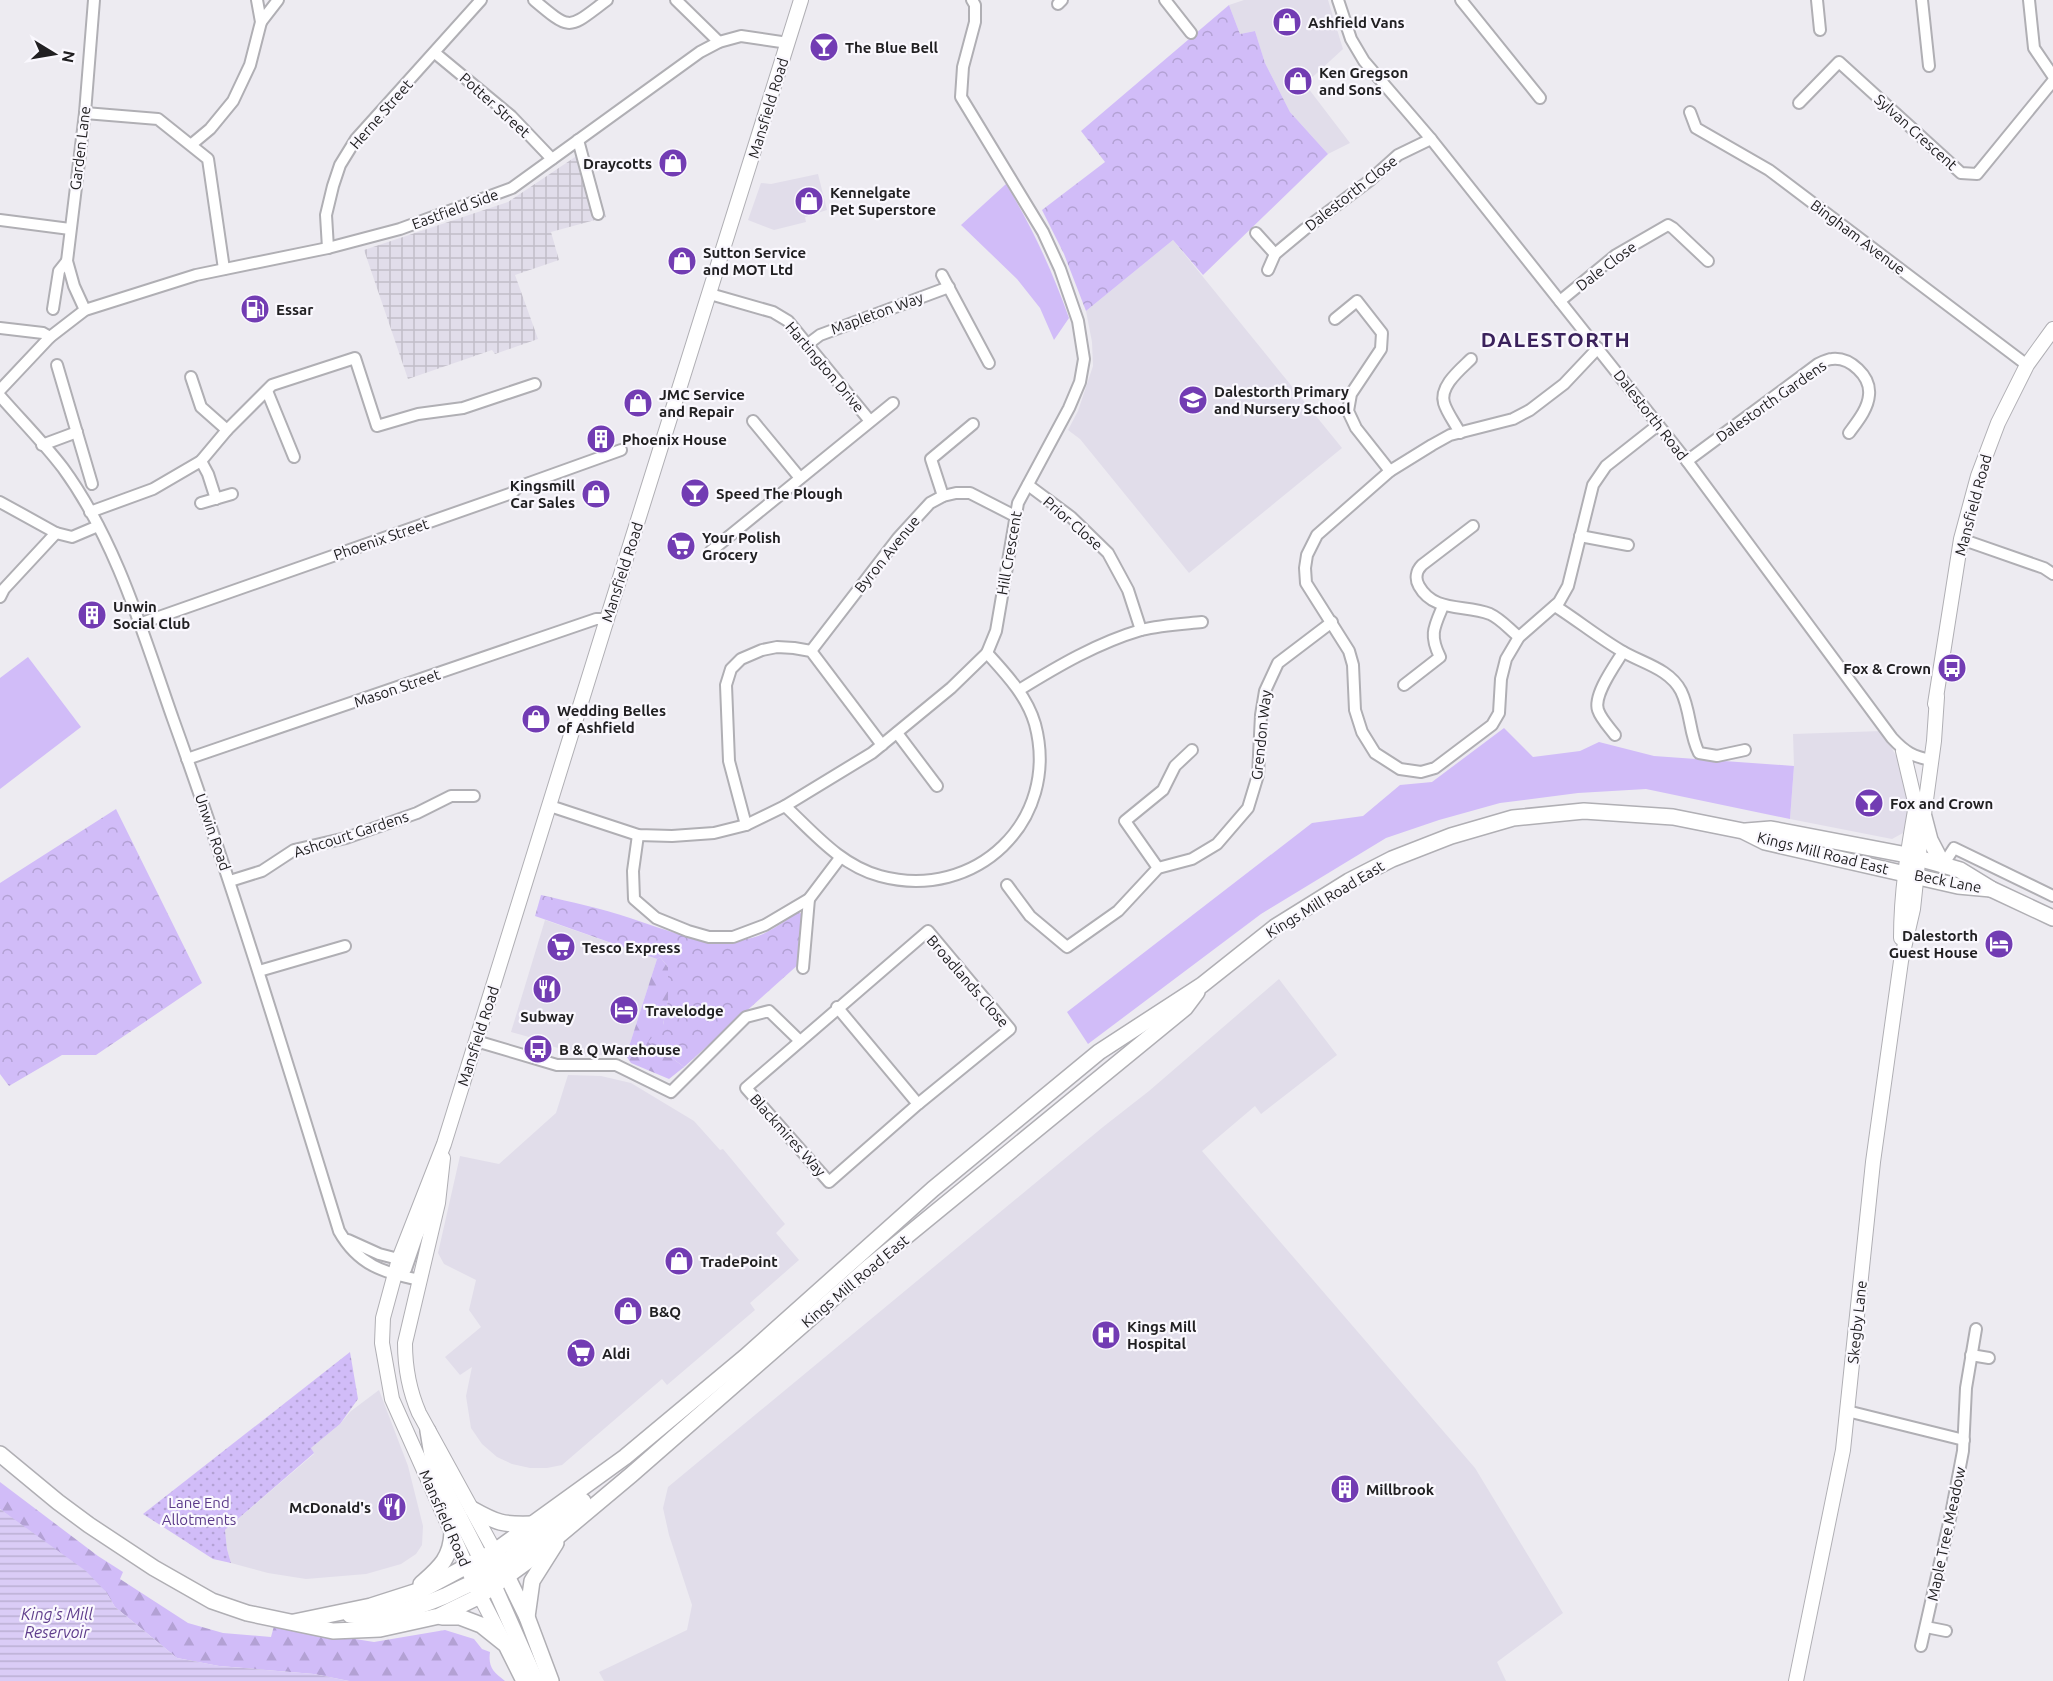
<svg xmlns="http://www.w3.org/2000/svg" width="2053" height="1681" font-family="Ubuntu,sans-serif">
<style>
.built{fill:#e1ddea}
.industrial{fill:url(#industrial-grid)}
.grass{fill:#d1bcf8}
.forest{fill:url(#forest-firs)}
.park{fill:url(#park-crowns)}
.garden{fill:url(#garden-dots)}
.water{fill:url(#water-rules)}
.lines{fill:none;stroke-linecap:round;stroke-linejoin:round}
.minor-casing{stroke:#b0afb4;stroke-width:14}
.major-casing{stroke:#b0afb4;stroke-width:16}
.highway-casing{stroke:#b0afb4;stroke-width:18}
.minor{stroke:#fff;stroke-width:10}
.major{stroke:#fff;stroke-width:14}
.highway{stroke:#fff;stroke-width:15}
.labels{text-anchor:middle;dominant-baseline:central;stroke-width:4.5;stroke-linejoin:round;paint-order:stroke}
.poi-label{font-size:15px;font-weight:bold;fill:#212022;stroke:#faf8fe;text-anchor:start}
.street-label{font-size:15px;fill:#212022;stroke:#faf8fe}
.park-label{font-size:15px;fill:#5b3a89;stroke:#faf8fe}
.water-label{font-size:16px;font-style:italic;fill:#5e3c8b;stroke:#faf8fe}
.district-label{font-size:21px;font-weight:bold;letter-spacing:1.5px;fill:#3b225c;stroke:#faf8fe}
</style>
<defs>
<pattern id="industrial-grid" width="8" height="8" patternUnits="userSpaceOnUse" patternTransform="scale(1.5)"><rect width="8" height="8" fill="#e1ddea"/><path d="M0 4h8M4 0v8" fill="none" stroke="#c1bdc8"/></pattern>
<pattern id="forest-firs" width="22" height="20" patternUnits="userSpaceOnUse" patternTransform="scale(1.5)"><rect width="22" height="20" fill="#d1bcf8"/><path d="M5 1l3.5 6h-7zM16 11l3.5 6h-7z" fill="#b3a1d4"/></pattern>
<pattern id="park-crowns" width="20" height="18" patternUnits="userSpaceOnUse" patternTransform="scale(1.5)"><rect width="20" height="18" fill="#d1bcf8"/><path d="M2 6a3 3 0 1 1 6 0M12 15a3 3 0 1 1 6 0" fill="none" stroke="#b3a1d4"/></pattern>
<pattern id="garden-dots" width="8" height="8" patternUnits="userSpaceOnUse" patternTransform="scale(1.5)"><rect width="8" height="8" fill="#d1bcf8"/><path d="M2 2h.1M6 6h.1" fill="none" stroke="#b3a1d4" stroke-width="1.8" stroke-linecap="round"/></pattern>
<pattern id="water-rules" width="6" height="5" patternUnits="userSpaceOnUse" patternTransform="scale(1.5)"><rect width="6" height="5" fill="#daccf6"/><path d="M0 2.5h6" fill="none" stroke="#bbafd3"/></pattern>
</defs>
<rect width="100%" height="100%" fill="#edebf1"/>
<g class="built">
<path d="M1244,0H1328L1343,49L1305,84L1350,143L1328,154L1290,112L1265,63L1255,31L1240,34L1229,5Z"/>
<path d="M818,174L827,210L805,217L806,222L774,230L748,220L761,183L771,184Z"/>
<path d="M1173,240L1342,448L1189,573L1080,439L1068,430L1078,411L1093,366L1092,342L1086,311Z"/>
<path d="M1882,731L1909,779L1911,799L1903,833L1892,839L1790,819L1794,766L1793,734Z"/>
<path d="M545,920L657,959L626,1056L580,1054L529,1040V1037L511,1032Z"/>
<path d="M1279,979L1337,1055L1261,1114L1255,1106L1202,1151L1475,1468L1563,1613L1497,1662L1506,1681H604L599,1672L687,1630L692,1605L669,1535L663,1508L668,1487L1103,1127L1149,1091Z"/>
<path d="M568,1075L601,1076L631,1083L694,1121L720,1150L723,1149L785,1224L776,1233L799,1260L750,1303L755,1310L667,1385L662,1379L562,1465L547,1468H530L512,1464L497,1457L482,1444L471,1428L466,1396L472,1367L460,1375L445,1357L481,1327L469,1310L476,1280L444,1264L438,1253L460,1156L499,1164L556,1113Z"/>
<path d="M379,1390L408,1466L423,1526L422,1545L416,1554L401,1564L366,1574L306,1579L268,1573L231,1563L227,1549L225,1530L314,1454L311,1448L340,1424L351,1411Z"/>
</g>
<path class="industrial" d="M587,149L606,217L551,232L559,260L515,275L538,339L495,354L492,350L408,379L364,250L508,202Z"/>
<g class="grass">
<path d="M1006,184C1032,227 1052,270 1069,318L1054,340L1040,308L1017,279L961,225Z"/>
<path d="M28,657L81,727L0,789V678Z"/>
<path d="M1504,728L1533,757L1580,751L1599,742L1654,756L1794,766L1790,819L1646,789L1578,793L1500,803L1439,820L1386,838L1261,914L1088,1044L1067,1012L1312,823L1363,816L1400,785L1432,782Z"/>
</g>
<g class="forest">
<path d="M660,957L668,967V1000L663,1025L672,1058L684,1067L669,1079L631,1063L626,1056L657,959Z"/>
<path d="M0,1482L98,1556L123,1572L120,1579L188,1623L223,1633L271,1637L274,1626L374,1642L445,1630L474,1639L482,1649L490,1652C488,1667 493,1672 505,1681H349L314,1674L219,1666L177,1658L115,1607L106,1592L0,1509Z"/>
</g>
<g class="park">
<path d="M1229,5L1240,34L1255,31L1265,63L1290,112L1328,154L1203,275L1173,240L1086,311L1064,254L1042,210L1105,162L1081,131Z"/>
<path d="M116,809L202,983L96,1055H62L9,1086L0,1074V883Z"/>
<path d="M541,895C571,902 601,908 630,918C674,932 717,953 763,934C776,928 787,919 799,912L804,916L800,963L684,1067L672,1058H667L648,1042L663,1025L668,1000V967L660,957L657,959L535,916Z"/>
</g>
<path class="garden" d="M350,1352L358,1399L340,1424L311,1448L314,1453L225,1530L227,1549L231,1563L213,1559L143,1514Z"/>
<path class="water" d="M0,1509L86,1571L106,1592L115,1607L177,1658L219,1666L314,1674L349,1681H0Z"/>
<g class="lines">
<g class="minor-casing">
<g id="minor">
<path d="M534,0C572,32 568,29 607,0"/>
<path d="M676,0L719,42"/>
<path d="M1165,0L1191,33"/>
<path d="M1338,0L1351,39L1364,61L1431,139L1687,461L1892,738C1905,752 1913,757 1932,760"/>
<path d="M1461,0L1540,98"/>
<path d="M1817,0L1820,30"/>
<path d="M1922,0L1929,66"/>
<path d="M2029,0L2034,48L2053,76"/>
<path d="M1058,4L1062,0"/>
<path d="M261,22L278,0"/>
<path d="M435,53L511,116L552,159"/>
<path d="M1799,103L1839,62L1961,173L1977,174L2053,81"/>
<path d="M1690,112L1696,128L1769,170L2027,365"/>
<path d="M85,113L158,119L208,159L224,269"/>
<path d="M578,140L598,214"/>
<path d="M192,144L210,129L233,101L250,65L261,22L257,0"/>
<path d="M0,220L70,229"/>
<path d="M1256,233L1275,254"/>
<path d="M328,248L326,215L333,186L340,165L356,139L481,0"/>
<path d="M1268,270L1275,254L1305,229L1369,181L1398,155L1431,139"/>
<path d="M942,275L989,363"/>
<path d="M710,294L773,312L788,321L870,421"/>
<path d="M1560,301L1616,255L1668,225L1673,228L1708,261"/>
<path d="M53,309L59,271L67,261"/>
<path d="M85,310L74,286L67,261L85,113L94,0"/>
<path d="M1335,319L1357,301L1382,333L1381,349L1351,394L1348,411L1356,428L1390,471"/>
<path d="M0,328L43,333L50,337"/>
<path d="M808,344L820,335L949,287"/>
<path d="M1598,348L1564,384L1530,410L1513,419L1450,435L1432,445L1390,471L1317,535L1307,555L1305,568L1306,583L1349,651L1353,665L1355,710L1362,732L1375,753L1400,769L1421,772L1435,768L1492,725L1499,713L1501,679L1506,659L1519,637L1559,602L1568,586L1593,485L1606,466L1658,425"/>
<path d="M57,365L92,484"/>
<path d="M191,377L201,407L227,430"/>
<path d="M0,390L50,337L85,310L196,275L328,248L400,229L512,188L700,52L719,42L741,36L788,43"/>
<path d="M267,391L294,457"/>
<path d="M0,396C21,420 44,443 63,468C117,542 143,634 173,719C234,888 286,1059 339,1231C358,1265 384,1273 420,1280"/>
<path d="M753,421L800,478"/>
<path d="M1460,433C1455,423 1447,413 1444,403C1439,386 1461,369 1471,359"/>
<path d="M42,445L77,432"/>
<path d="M201,461L208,474L216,499"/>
<path d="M1687,461L1818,364C1822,362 1828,359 1832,359C1850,357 1871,376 1869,395C1868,409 1857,422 1849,433"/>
<path d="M1028,485L1071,517L1108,553L1128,590L1141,630"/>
<path d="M943,496L931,459L973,424"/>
<path d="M0,502L56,533L72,537L98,526"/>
<path d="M201,503L232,494"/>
<path d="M90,512L153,489L201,461L227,430L272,385L355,358L377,426L418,414L463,408L535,384"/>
<path d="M1473,526L1422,565C1416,571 1415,579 1419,586C1434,613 1465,604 1490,614C1501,619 1509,629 1519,637"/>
<path d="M1580,536L1628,545"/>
<path d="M1961,539L2044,568L2053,574"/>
<path d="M711,551L893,403"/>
<path d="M0,597L4,589L56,533"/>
<path d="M1555,606C1577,620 1598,637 1620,650C1641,663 1669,668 1681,691C1691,711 1689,734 1699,753L1717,756L1745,750"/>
<path d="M139,624L512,493L518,487L621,450"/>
<path d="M811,651L898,538L930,503L943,496L956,493H970L1015,516"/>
<path d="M1404,685L1440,657C1429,635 1434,627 1443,606"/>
<path d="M1019,690C1058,666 1097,643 1141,630C1161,625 1182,624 1202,622"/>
<path d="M897,733L937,786"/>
<path d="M1615,735C1609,727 1601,719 1598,710C1593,695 1615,665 1623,652"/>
<path d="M187,759L596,619H607"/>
<path d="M550,806L638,835L672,836L714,833L746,825L785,806L872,753L951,688L987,653L996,631L1018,503L1069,408L1080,382L1084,359L1078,321L1060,269L1043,232L961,97L963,67L975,22V5L972,0"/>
<path d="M785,806C814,833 840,865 880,876C975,902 1061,821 1035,724C1027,696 1006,674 987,653"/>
<path d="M746,825L729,761L726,685L731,669L741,659L762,650L777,647L794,648L811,651L882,745"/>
<path d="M638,835L633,871L634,899L656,918L688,931L709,937H733L765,925L809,899L840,858"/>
<path d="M1943,865L1954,848L2053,896"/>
<path d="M1158,868L1125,821L1163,790L1175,766L1192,750"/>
<path d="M230,881L262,871L294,850L346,838L417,813L451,796H474"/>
<path d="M1007,885L1030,916L1067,947L1118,911L1158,868L1192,859L1217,844L1248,808L1258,775L1261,715L1265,691L1278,663L1332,622"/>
<path d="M928,931L1010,1029L918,1104L829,1182L746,1088Z"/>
<path d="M803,968L809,899"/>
<path d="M259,971L345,946"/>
<path d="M837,1007L918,1104"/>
<path d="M476,1041L557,1065H616L671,1092L746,1017L769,1011L800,1041"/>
<path d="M348,1240L379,1254L406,1261"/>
<path d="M394,1275L406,1269L417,1237L435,1196"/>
<path d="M1971,1355L1989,1358"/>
<path d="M1847,1411L1964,1440"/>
<path d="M1926,1627L1946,1631"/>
<path d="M1921,1646L1951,1514L1963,1451L1966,1388L1976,1329"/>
</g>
</g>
<g class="major-casing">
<g id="major">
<path d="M1935,704L1961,539L1978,476L1998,423L2027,365L2053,329"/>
<path d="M1903,751L1916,806"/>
<path d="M1901,938C1901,892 1908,850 1916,805"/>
<path d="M443,1158L438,1203L405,1343C405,1368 409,1390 419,1413L499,1559"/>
<path d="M505,1644L480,1596L392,1399L382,1343L383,1318L399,1259L444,1144L476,1041L607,619L801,0"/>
<path d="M1796,1681L1843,1450L1873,1162L1901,961L1913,909L1920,844L1934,741L1937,697"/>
</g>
</g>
<g class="highway-casing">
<g id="highway">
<path d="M1924,817L1930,840L1943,865"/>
<path d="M1746,831L1771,829L1907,855L1943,865L1960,870L1991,889L2053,918"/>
<path d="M428,1431L434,1467L481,1559L482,1569"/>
<path d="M0,1454L58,1502L89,1525L154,1568L212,1601L247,1613L333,1631L380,1629L439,1616L480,1596L532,1558L631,1475L870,1266L1185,1008L1197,992"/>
<path d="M472,1509C497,1523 503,1525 532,1524"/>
<path d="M470,1567L482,1568L501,1565L583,1501"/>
<path d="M507,1576L527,1617L551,1681"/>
<path d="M491,1577L494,1586L536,1681"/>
<path d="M421,1584C439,1568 451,1559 452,1532"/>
<path d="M350,1615C383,1619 414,1609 445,1596C464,1587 480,1577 501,1577"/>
<path d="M442,1617H460L481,1625L506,1645L524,1681"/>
<path d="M527,1617L532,1581L556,1543"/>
<path d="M294,1622L371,1606L424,1589L495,1551L625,1457L745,1357L933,1189L1099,1052L1202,985L1275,927L1349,881L1392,859L1451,836L1513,818L1584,811L1673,817L1743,831L1765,842L1958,886L1991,889"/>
</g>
</g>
<use href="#minor" class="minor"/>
<use href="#major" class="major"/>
<use href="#highway" class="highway"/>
</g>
<defs>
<g id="shop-disc" transform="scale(1.5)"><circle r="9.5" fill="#723cb3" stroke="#faf8fe"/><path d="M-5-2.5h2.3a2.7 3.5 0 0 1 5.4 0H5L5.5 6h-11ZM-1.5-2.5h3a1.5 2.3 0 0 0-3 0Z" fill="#fff"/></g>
<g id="bar-disc" transform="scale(1.5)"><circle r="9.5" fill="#723cb3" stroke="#faf8fe"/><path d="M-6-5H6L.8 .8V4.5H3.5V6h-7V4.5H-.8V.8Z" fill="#fff"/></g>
<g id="fuel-disc" transform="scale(1.5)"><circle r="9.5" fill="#723cb3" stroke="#faf8fe"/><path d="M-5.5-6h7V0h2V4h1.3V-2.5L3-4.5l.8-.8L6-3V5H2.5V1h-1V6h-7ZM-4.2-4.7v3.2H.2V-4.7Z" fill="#fff"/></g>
<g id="school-disc" transform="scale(1.5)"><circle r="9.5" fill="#723cb3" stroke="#faf8fe"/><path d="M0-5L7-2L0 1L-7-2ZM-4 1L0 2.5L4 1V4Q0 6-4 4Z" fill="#fff"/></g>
<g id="building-disc" transform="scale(1.5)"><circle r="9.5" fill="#723cb3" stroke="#faf8fe"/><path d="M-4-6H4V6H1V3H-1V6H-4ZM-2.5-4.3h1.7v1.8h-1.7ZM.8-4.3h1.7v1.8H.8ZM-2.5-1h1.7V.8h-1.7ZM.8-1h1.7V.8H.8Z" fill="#fff"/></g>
<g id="supermarket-disc" transform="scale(1.5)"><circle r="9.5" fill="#723cb3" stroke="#faf8fe"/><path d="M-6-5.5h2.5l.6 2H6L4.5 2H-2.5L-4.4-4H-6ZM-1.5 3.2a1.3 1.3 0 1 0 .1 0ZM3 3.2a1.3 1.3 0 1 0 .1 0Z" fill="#fff"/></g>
<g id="bus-disc" transform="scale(1.5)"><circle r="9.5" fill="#723cb3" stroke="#faf8fe"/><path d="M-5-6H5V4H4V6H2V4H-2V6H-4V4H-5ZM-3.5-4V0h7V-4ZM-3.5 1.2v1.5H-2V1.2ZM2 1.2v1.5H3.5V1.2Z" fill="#fff"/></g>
<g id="hotel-disc" transform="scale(1.5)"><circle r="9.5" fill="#723cb3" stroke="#faf8fe"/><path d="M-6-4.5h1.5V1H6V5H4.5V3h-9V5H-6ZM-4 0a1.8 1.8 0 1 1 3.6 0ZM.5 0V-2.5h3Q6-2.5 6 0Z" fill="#fff"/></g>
<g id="restaurant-disc" transform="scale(1.5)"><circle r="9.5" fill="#723cb3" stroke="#faf8fe"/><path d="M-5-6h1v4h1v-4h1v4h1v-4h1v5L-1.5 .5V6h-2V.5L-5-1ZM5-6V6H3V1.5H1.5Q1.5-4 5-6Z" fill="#fff"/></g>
<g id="hospital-disc" transform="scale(1.5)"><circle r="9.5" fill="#723cb3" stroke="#faf8fe"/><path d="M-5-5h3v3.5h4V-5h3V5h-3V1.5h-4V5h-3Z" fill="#fff"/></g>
</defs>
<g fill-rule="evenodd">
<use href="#shop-disc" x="1287" y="22"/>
<use href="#bar-disc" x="824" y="47"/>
<use href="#shop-disc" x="1298" y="81"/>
<use href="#shop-disc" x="673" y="163"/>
<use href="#shop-disc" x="809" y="201"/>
<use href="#shop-disc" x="682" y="261"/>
<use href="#fuel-disc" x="255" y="309"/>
<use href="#school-disc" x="1193" y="400"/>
<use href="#shop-disc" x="638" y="403"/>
<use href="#building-disc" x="601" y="439"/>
<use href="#bar-disc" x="695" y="493"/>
<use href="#shop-disc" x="596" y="494"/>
<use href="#supermarket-disc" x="681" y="546"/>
<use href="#building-disc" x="92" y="615"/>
<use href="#bus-disc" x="1952" y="668"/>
<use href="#shop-disc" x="536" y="719"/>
<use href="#bar-disc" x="1869" y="803"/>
<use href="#hotel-disc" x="1999" y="944"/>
<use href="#supermarket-disc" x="561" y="947"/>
<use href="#restaurant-disc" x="547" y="989"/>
<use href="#hotel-disc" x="624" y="1010"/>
<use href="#bus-disc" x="538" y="1049"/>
<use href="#shop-disc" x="679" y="1261"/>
<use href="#shop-disc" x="628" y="1311"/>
<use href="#hospital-disc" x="1106" y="1335"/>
<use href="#supermarket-disc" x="581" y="1353"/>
<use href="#building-disc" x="1345" y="1489"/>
<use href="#restaurant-disc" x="392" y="1507"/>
</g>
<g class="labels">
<g class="poi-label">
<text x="1308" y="22">Ashfield Vans</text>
<text x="845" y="47">The Blue Bell</text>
<text x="1319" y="72">Ken Gregson<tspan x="1319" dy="17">and Sons</tspan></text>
<text x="652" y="163" text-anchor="end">Draycotts</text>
<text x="830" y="192">Kennelgate<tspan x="830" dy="17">Pet Superstore</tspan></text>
<text x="703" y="252">Sutton Service<tspan x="703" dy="17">and MOT Ltd</tspan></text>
<text x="276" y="309">Essar</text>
<text x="1214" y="391">Dalestorth Primary<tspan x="1214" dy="17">and Nursery School</tspan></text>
<text x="659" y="394">JMC Service<tspan x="659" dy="17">and Repair</tspan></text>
<text x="622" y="439">Phoenix House</text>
<text x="575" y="485" text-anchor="end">Kingsmill<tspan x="575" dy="17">Car Sales</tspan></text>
<text x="716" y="493">Speed The Plough</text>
<text x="702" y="537">Your Polish<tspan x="702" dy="17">Grocery</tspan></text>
<text x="113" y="606">Unwin<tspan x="113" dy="17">Social Club</tspan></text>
<text x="1931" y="668" text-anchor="end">Fox &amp; Crown</text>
<text x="557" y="710">Wedding Belles<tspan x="557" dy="17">of Ashfield</tspan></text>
<text x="1890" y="803">Fox and Crown</text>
<text x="1978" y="935" text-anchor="end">Dalestorth<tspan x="1978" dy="17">Guest House</tspan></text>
<text x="582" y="947">Tesco Express</text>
<text x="645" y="1010">Travelodge</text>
<text x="547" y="1016" text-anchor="middle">Subway</text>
<text x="559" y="1049">B &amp; Q Warehouse</text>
<text x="700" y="1261">TradePoint</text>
<text x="649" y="1311">B&amp;Q</text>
<text x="1127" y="1326">Kings Mill<tspan x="1127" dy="17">Hospital</tspan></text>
<text x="602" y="1353">Aldi</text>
<text x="1366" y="1489">Millbrook</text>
<text x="371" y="1507" text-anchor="end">McDonald's</text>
</g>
<g class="street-label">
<text transform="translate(495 105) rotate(42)">Potter Street</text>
<text transform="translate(768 108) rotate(-73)">Mansfield Road</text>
<text transform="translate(381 114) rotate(-49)">Herne Street</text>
<text transform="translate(1916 132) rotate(42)">Sylvan Crescent</text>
<text transform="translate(80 148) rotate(-83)">Garden Lane</text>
<text transform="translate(1351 193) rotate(-38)">Dalestorth Close</text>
<text transform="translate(455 209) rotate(-20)">Eastfield Side</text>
<text transform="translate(1858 237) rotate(37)">Bingham Avenue</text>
<text transform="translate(1606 266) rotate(-37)">Dale Close</text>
<text transform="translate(877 313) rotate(-20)">Mapleton Way</text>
<text transform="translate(825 367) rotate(50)">Hartington Drive</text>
<text transform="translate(1771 401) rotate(-35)">Dalestorth Gardens</text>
<text transform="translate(1651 415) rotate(52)">Dalestorth Road</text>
<text transform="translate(1973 505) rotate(-75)">Mansfield Road</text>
<text transform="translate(1073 523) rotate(41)">Prior Close</text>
<text transform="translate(381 539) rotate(-19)">Phoenix Street</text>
<text transform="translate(1009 553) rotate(-80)">Hill Crescent</text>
<text transform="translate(887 554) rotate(-51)">Byron Avenue</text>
<text transform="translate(622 572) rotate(-72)">Mansfield Road</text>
<text transform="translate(397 688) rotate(-19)">Mason Street</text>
<text transform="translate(1261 735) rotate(-84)">Grendon Way</text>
<text transform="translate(213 832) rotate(71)">Unwin Road</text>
<text transform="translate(351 834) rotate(-18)">Ashcourt Gardens</text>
<text transform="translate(1823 853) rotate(14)">Kings Mill Road East</text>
<text transform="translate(1948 881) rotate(11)">Beck Lane</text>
<text transform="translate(1325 899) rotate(-31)">Kings Mill Road East</text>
<text transform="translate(968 981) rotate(49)">Broadlands Close</text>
<text transform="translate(478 1036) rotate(-72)">Mansfield Road</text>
<text transform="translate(788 1135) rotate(48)">Blackmires Way</text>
<text transform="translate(855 1281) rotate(-40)">Kings Mill Road East</text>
<text transform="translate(1857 1322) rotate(-84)">Skegby Lane</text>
<text transform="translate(445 1518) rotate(66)">Mansfield Road</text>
<text transform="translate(1946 1534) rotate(-78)">Maple Tree Meadow</text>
</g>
<g class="park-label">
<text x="199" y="1502">Lane End<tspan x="199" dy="17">Allotments</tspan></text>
</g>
<g class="water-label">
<text x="57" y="1614">King's Mill<tspan x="57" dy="18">Reservoir</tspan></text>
</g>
<g class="district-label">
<text x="1556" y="339">DALESTORTH</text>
</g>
</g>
<g transform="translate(54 54) rotate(101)" stroke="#faf8fe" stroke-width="4.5" paint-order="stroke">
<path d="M0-4.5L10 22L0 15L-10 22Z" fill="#212022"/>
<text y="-9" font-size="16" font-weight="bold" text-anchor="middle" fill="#212022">N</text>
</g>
</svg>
